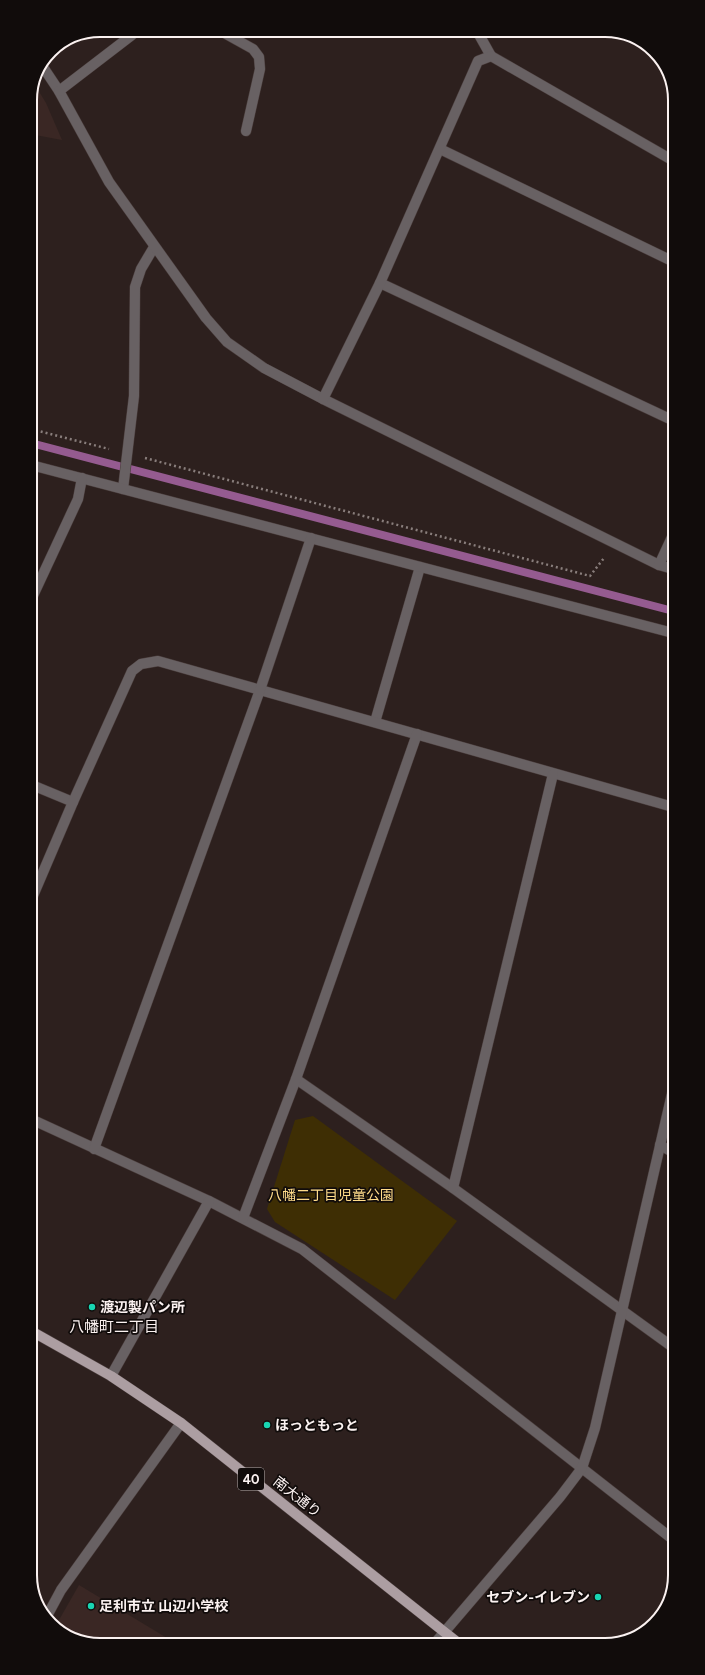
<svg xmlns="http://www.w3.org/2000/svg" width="705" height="1675" font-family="Figtree,'Noto Sans JP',sans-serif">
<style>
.built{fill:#3a2724}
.green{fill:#3e2e04}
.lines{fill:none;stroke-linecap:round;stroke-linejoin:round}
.stream{stroke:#955b90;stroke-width:8}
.service-casing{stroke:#4a3d3c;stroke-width:11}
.minor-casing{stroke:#4a3d3c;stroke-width:11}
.tertiary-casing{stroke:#4a3d3c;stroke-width:11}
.primary-casing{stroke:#4a3d3c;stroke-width:11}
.path{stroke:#897e7c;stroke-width:2.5;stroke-dasharray:2 3;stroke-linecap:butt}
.service{stroke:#686163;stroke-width:10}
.minor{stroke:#686163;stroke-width:10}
.tertiary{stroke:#686163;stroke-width:10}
.primary{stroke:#ac9ea2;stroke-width:10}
.poi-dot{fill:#18d5b2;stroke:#110c0b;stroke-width:1.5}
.labels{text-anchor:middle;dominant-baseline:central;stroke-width:3.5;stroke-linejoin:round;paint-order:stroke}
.shield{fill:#110c0b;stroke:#b5adac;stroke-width:1}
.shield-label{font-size:13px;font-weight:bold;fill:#fbf2f1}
.park-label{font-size:14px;fill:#ffdc8a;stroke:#110c0b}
.poi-label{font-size:14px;font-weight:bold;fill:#fbf2f1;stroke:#110c0b;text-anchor:start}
.street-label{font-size:14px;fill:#fbf2f1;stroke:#110c0b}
.neighbourhood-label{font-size:15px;fill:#fbf2f1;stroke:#110c0b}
.rim{fill:none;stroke:#fbf2f1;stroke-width:2}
</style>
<rect width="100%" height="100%" fill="#2d201e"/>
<g class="built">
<path d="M35,85L46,103L62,140L30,134V96Z"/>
<path d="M79,1585L177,1644L95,1645L57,1630L55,1627Z"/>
</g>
<path class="green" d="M313,1116L457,1221L395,1300L275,1222L267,1209L295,1120Z"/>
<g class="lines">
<path class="stream" d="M31,443L673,611"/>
<g class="service-casing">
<g id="service">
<path d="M477,31L491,56"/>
<path d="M123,489L134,396L135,287L141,269L154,247"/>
<path d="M375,722L420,567"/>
</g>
</g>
<g class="minor-casing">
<g id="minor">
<path d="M226,34L253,49L259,57L260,69L246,131"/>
<path d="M43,67L59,91L109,182L206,318L227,342L264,368L323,399L659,565L673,569"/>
<path d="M59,91L132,35"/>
<path d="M440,149L672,261"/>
<path d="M380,283L672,420"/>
<path d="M323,399L380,283L478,61L491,56L672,160"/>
<path d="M31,465L673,633"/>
<path d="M659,565L672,537"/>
<path d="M32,785L73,802"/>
<path d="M32,898L73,802L132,671L141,664L158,661L673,807"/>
<path d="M296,1079L453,1188L674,1348"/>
<path d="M33,1120L209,1201L302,1249L675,1541"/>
<path d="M660,1145L674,1153"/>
<path d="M94,1149L260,690L311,538"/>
<path d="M453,1188L553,774"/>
<path d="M243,1218L296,1079L417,734"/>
<path d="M111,1376L209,1201"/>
<path d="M47,1616L61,1590L181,1423"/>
<path d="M435,1643L560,1497L582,1468L595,1428L674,1085"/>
</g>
</g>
<g class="tertiary-casing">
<path id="tertiary" d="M31,600L78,499L82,478"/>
</g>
<g class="primary-casing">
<path id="primary" d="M33,1332L111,1376L181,1423L457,1642"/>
</g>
<g class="path">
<path d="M31,429L109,449"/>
<path d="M145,458L590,576L604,558"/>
</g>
<use href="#service" class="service"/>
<use href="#minor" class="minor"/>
<use href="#tertiary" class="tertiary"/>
<use href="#primary" class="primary"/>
</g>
<g class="poi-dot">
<circle cx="92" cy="1307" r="4"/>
<circle cx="267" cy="1425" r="4"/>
<circle cx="598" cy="1597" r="4"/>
<circle cx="91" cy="1606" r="4"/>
</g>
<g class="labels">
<rect class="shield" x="238" y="1468" width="26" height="22" rx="3"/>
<g class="shield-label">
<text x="251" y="1479">40</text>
</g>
<g class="park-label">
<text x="331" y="1195">八幡二丁目児童公園</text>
</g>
<g class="poi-label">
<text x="100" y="1307">渡辺製パン所</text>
<text x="275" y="1425">ほっともっと</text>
<text x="590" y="1597" text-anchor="end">セブン-イレブン</text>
<text x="99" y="1606">足利市立 山辺小学校</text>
</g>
<g class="street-label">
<text transform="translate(297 1497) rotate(38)">南大通り</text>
</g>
<g class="neighbourhood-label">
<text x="114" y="1327">八幡町二丁目</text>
</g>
</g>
<path d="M0 0H705V1675H0ZM100 37H605A63 63 0 0 1 668 100V1575A63 63 0 0 1 605 1638H100A63 63 0 0 1 37 1575V100A63 63 0 0 1 100 37Z" fill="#110c0b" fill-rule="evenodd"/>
<path class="rim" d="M100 37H605A63 63 0 0 1 668 100V1575A63 63 0 0 1 605 1638H100A63 63 0 0 1 37 1575V100A63 63 0 0 1 100 37Z"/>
</svg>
